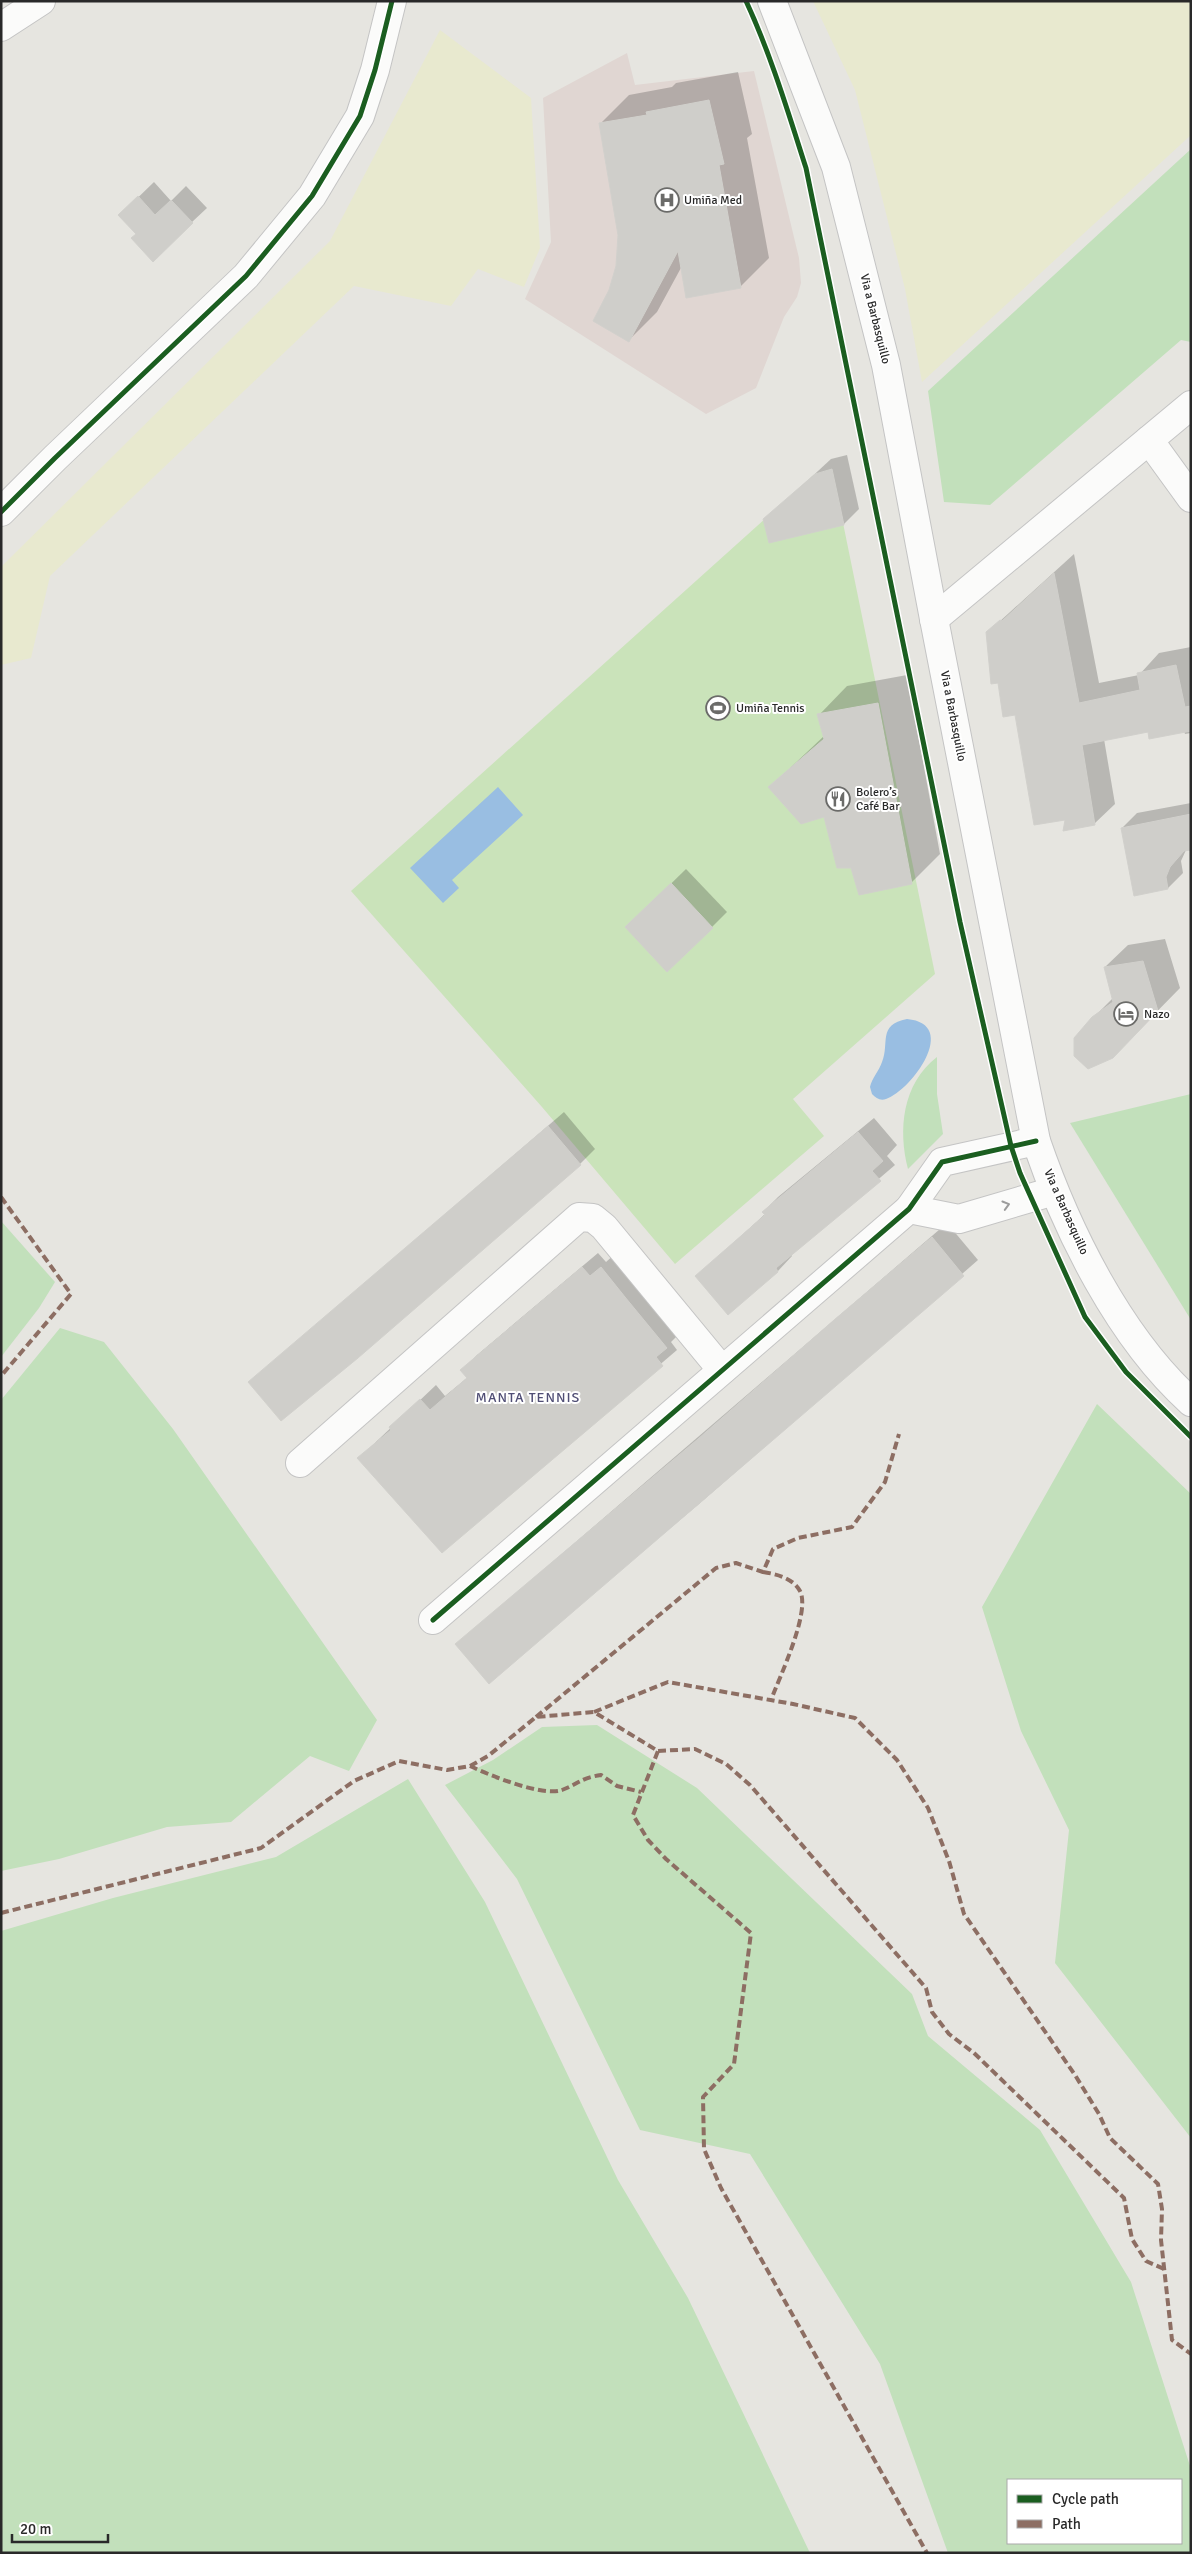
<svg xmlns="http://www.w3.org/2000/svg" width="1192" height="2554" font-family="Signika,sans-serif">
<style>
.medical{fill:#e0d6d2}
.green{fill:#c2e0bb;fill-rule:evenodd}
.sand{fill:#e8e9cf}
.pitch{fill:#cae3ba}
.water{fill:#99bee2}
.shadow{fill:#0003}
.building{fill:#cfceca;stroke:#d1d0cc}
.lines{fill:none;stroke-linecap:round;stroke-linejoin:round}
.street-casing{stroke:#c4c4c4;stroke-width:30}
.secondary-casing{stroke:#c4c4c4;stroke-width:30}
.street{stroke:#fbfbfa;stroke-width:28}
.secondary{stroke:#fbfbfa;stroke-width:28}
.quiet{stroke:#8d6e63;stroke-width:4;stroke-dasharray:8 4;stroke-linecap:butt}
.cycleway-casing{stroke:#fff;stroke-width:8}
.cycleway{stroke:#1b5e20;stroke-width:5}
.oneway{stroke:#9c9c9c}
.labels{text-anchor:middle;dominant-baseline:central;stroke-width:4;stroke-linejoin:round;paint-order:stroke}
.poi-label{font-size:12px;fill:#292929;stroke:#fff;text-anchor:start}
.street-label{font-size:12px;fill:#292929;stroke:#fff}
.neighbourhood-label{font-size:14px;letter-spacing:1px;fill:#504e75;stroke:#fff}
</style>
<rect width="100%" height="100%" fill="#e6e5e0"/>
<path class="medical" d="M627,53L635,85L754,71L799,258L801,283L797,297L784,317L756,388L706,414L525,299L551,242L543,98Z"/>
<g class="green">
<path d="M1191,149V342L1181,340L990,505L944,502L928,391Z"/>
<path d="M937,1057V1094L943,1134L908,1169C898,1130 902,1084 937,1057Z"/>
<path d="M1191,1094V1320L1070,1123Z"/>
<path d="M1,1221L55,1282L39,1308L1,1357Z"/>
<path d="M60,1328L104,1342L173,1429L377,1720L349,1771L310,1756L231,1822L167,1827L59,1859L1,1871V1400Z"/>
<path d="M1097,1404L1191,1494V2138L1055,1963L1069,1830L1021,1731L982,1607Z"/>
<path d="M597,1725L697,1788L912,1994L928,2036L1040,2130L1131,2282L1191,2469V2553H948L880,2364L750,2154L640,2130L517,1879L445,1785L493,1760L542,1727ZM1008,2480H1181V2543H1008Z"/>
<path d="M408,1779L485,1902L618,2180L688,2298L810,2553H1V1931L113,1898L276,1857Z"/>
</g>
<g class="sand">
<path d="M813,1H1191V135L922,382L905,289L855,90Z"/>
<path d="M440,30L531,98L540,248L524,287L478,269L451,306L354,286L50,576L31,658L1,665V567L330,241Z"/>
</g>
<path class="pitch" d="M832,469L935,974L793,1099L824,1136L675,1264L542,1107L351,891L815,474Z"/>
<g class="water">
<path d="M498,787L523,815L452,880L459,888L443,903L410,868Z"/>
<path d="M907,1019C960,1024 912,1090 886,1099C880,1101 876,1098 872,1094L870,1087C872,1078 879,1071 882,1062C890,1043 877,1025 907,1019Z"/>
</g>
<g class="shadow">
<path d="M738,72L752,134L747,138L769,258L740,287L682,266L657,312L629,340L611,290L617,266L619,235L600,124L629,95L672,87L676,83Z"/>
<path d="M154,182L171,201L186,186L207,208L192,222L137,233L120,215Z"/>
<path d="M847,455L859,509L844,524L770,541L765,520L831,459Z"/>
<path d="M1074,554L1099,683L1139,675L1159,653L1191,647V733L1185,734L1184,731L1149,730L1104,739L1115,804L1094,824L1066,818L1016,713L999,682L987,633Z"/>
<path d="M907,675L940,854L911,883L825,815L770,787L824,736L819,715L847,686Z"/>
<path d="M1191,803V849L1186,850L1181,861L1183,873L1168,888L1135,894L1122,828L1137,813Z"/>
<path d="M686,869L727,912L712,927L642,912Z"/>
<path d="M1165,939L1180,988L1135,1034L1093,1018L1113,998L1105,967L1128,945Z"/>
<path d="M564,1112L595,1149L580,1164L250,1382Z"/>
<path d="M874,1118L897,1145L887,1156L895,1165L791,1254L792,1256L778,1271L728,1313L697,1276L765,1214L763,1212L778,1197Z"/>
<path d="M947,1223L978,1260L699,1504L564,1617L457,1644Z"/>
<path d="M598,1253L606,1262L616,1253L681,1332L671,1342L677,1350L442,1551L359,1458L436,1385L445,1396L468,1377L462,1370L477,1355Z"/>
</g>
<g class="building">
<path d="M709,100L724,164L719,165L741,288L686,298L678,251L629,342L593,321L609,290L616,266L618,235L599,123L647,115L646,112Z"/>
<path d="M138,196L155,215L171,200L193,223L153,262L131,238L136,234L118,215Z"/>
<path d="M832,469L844,525L769,543L763,519L815,474Z"/>
<path d="M1054,573L1079,703L1140,690L1137,673L1176,665L1185,707L1191,706V731L1149,739L1148,732L1082,745L1095,825L1063,831L1065,820L1034,825L1015,715L1003,717L998,683L991,684L986,632L1000,620L1002,621Z"/>
<path d="M878,703L912,884L859,895L851,868H837L824,817L801,824L768,787L824,739L817,714Z"/>
<path d="M1191,814V850L1184,851L1170,867L1166,877L1168,889L1134,896L1121,828Z"/>
<path d="M671,883L713,928L667,972L625,927Z"/>
<path d="M1143,961L1158,1011L1113,1058L1088,1069L1074,1056V1038L1092,1017L1113,1002L1104,967Z"/>
<path d="M548,1126L581,1165L358,1358L281,1421L248,1382Z"/>
<path d="M858,1132L883,1161L872,1171L881,1181L776,1268L778,1272L728,1315L695,1276L765,1215L762,1212Z"/>
<path d="M932,1237L964,1276L489,1684L455,1644L698,1439L834,1320Z"/>
<path d="M582,1267L590,1276L601,1267L625,1297L667,1348L656,1357L663,1366L442,1553L357,1458L391,1430L389,1427L420,1399L430,1410L467,1378L460,1370Z"/>
</g>
<g class="lines">
<g class="street-casing">
<g id="street">
<path d="M1,27L41,1"/>
<path d="M1149,440L1191,498"/>
<path d="M1,512L55,458L246,276L312,196L360,116L375,70L392,1"/>
<path d="M934,619L1191,405"/>
<path d="M909,1209L959,1219L1054,1191"/>
<path d="M300,1463L579,1217L593,1218L604,1227L722,1370"/>
<path d="M433,1620L909,1209L942,1162L1036,1141"/>
</g>
</g>
<g class="secondary-casing">
<path id="secondary" d="M772,1L836,167L886,365L934,619L1036,1141C1067,1231 1119,1337 1191,1402"/>
</g>
<use href="#street" class="street"/>
<use href="#secondary" class="secondary"/>
<g class="quiet">
<path d="M1,1197L71,1294L1,1376"/>
<path d="M763,1572C776,1574 793,1578 800,1591C811,1612 779,1678 771,1700"/>
<path d="M594,1712L668,1682L793,1704L855,1718L897,1760L928,1808L949,1861L964,1914L1075,2075L1099,2114L1110,2138L1158,2184L1162,2209L1161,2240L1172,2340L1191,2354"/>
<path d="M536,1717L716,1568L736,1563L763,1572L773,1549L798,1538L852,1527L885,1482L899,1434"/>
<path d="M658,1751L695,1749L726,1764L750,1785L926,1988L932,2012L949,2034L974,2053L1124,2198L1132,2239L1146,2261L1164,2269"/>
<path d="M470,1766C489,1775 542,1797 562,1790C578,1784 581,1778 601,1775L617,1786L641,1792"/>
<path d="M1,1913L261,1848L354,1781L399,1761L447,1770L470,1766L488,1756L536,1717L594,1712L658,1751L633,1815L648,1840L666,1859L751,1933L734,2064L703,2097L704,2149L721,2188L927,2553"/>
</g>
<g class="cycleway-casing">
<g id="cycleway">
<path d="M746,1C771,55 788,112 806,168L960,922L1011,1146L1020,1173L1085,1317L1126,1372L1191,1437"/>
<path d="M1,512L55,458L246,276L312,196L360,116L375,70L392,1"/>
<path d="M433,1620L909,1209L942,1162L1036,1141"/>
</g>
</g>
<use href="#cycleway" class="cycleway"/>
</g>
<defs><path id="oneway-chevron" d="M-2-3.5L2.5 0L-2 3.5" fill="none" stroke-width="1.6" stroke-linecap="round" stroke-linejoin="round" transform="scale(1.25)"/></defs>
<use class="oneway" href="#oneway-chevron" transform="translate(1006 1205) rotate(-16)"/>
<defs>
<g id="hospital-ring" transform="scale(1.25)"><circle r="9.5" fill="#fff" stroke="#6b6b69" stroke-width="1.5"/><path d="M-5-5h3v3.5h4V-5h3V5h-3V1.5h-4V5h-3Z" fill="#6b6b69"/></g>
<g id="stadium-ring" transform="scale(1.25)"><circle r="9.5" fill="#fff" stroke="#6b6b69" stroke-width="1.5"/><path d="M0-5a6.5 5 0 1 0 0 10a6.5 5 0 1 0 0-10ZM-3.5-1.8h7v3.6h-7Z" fill="#6b6b69"/></g>
<g id="restaurant-ring" transform="scale(1.25)"><circle r="9.5" fill="#fff" stroke="#6b6b69" stroke-width="1.5"/><path d="M-5-6h1v4h1v-4h1v4h1v-4h1v5L-1.5 .5V6h-2V.5L-5-1ZM5-6V6H3V1.5H1.5Q1.5-4 5-6Z" fill="#6b6b69"/></g>
<g id="hotel-ring" transform="scale(1.25)"><circle r="9.5" fill="#fff" stroke="#6b6b69" stroke-width="1.5"/><path d="M-6-4.5h1.5V1H6V5H4.5V3h-9V5H-6ZM-4 0a1.8 1.8 0 1 1 3.6 0ZM.5 0V-2.5h3Q6-2.5 6 0Z" fill="#6b6b69"/></g>
</defs>
<g fill-rule="evenodd">
<use href="#hospital-ring" x="667" y="200"/>
<use href="#stadium-ring" x="718" y="708"/>
<use href="#restaurant-ring" x="838" y="799"/>
<use href="#hotel-ring" x="1126" y="1014"/>
</g>
<g class="labels">
<g class="poi-label">
<text x="684" y="200">Umiña Med</text>
<text x="736" y="708">Umiña Tennis</text>
<text x="856" y="792">Bolero’s<tspan x="856" dy="14">Café Bar</tspan></text>
<text x="1144" y="1014">Nazo</text>
</g>
<g class="street-label">
<text transform="translate(875 319) rotate(76)">Via a Barbasquillo</text>
<text transform="translate(953 716) rotate(79)">Via a Barbasquillo</text>
<text transform="translate(1066 1212) rotate(66)">Via a Barbasquillo</text>
</g>
<g class="neighbourhood-label">
<text x="528" y="1397">MANTA TENNIS</text>
</g>
</g>
<rect width="1192" height="2554" fill="none" stroke="#292929" stroke-width="5"/>
<rect x="1007" y="2479" width="175" height="65" fill="#ffffff" stroke="#a9a9a9"/>
<rect x="1017" y="2495" width="25" height="8" fill="#1b5e20" stroke="#a9a9a9"/>
<text x="1052" y="2504" font-size="15" fill="#292929">Cycle path</text>
<rect x="1017" y="2520" width="25" height="8" fill="#8d6e63" stroke="#a9a9a9"/>
<text x="1052" y="2529" font-size="15" fill="#292929">Path</text>
<path d="M12 2534v8h96v-8" fill="none" stroke="#292929" stroke-width="2.5"/>
<text x="20" y="2534" font-size="15" fill="#292929" stroke="#ffffff" stroke-width="4" paint-order="stroke">20 m</text>
</svg>
